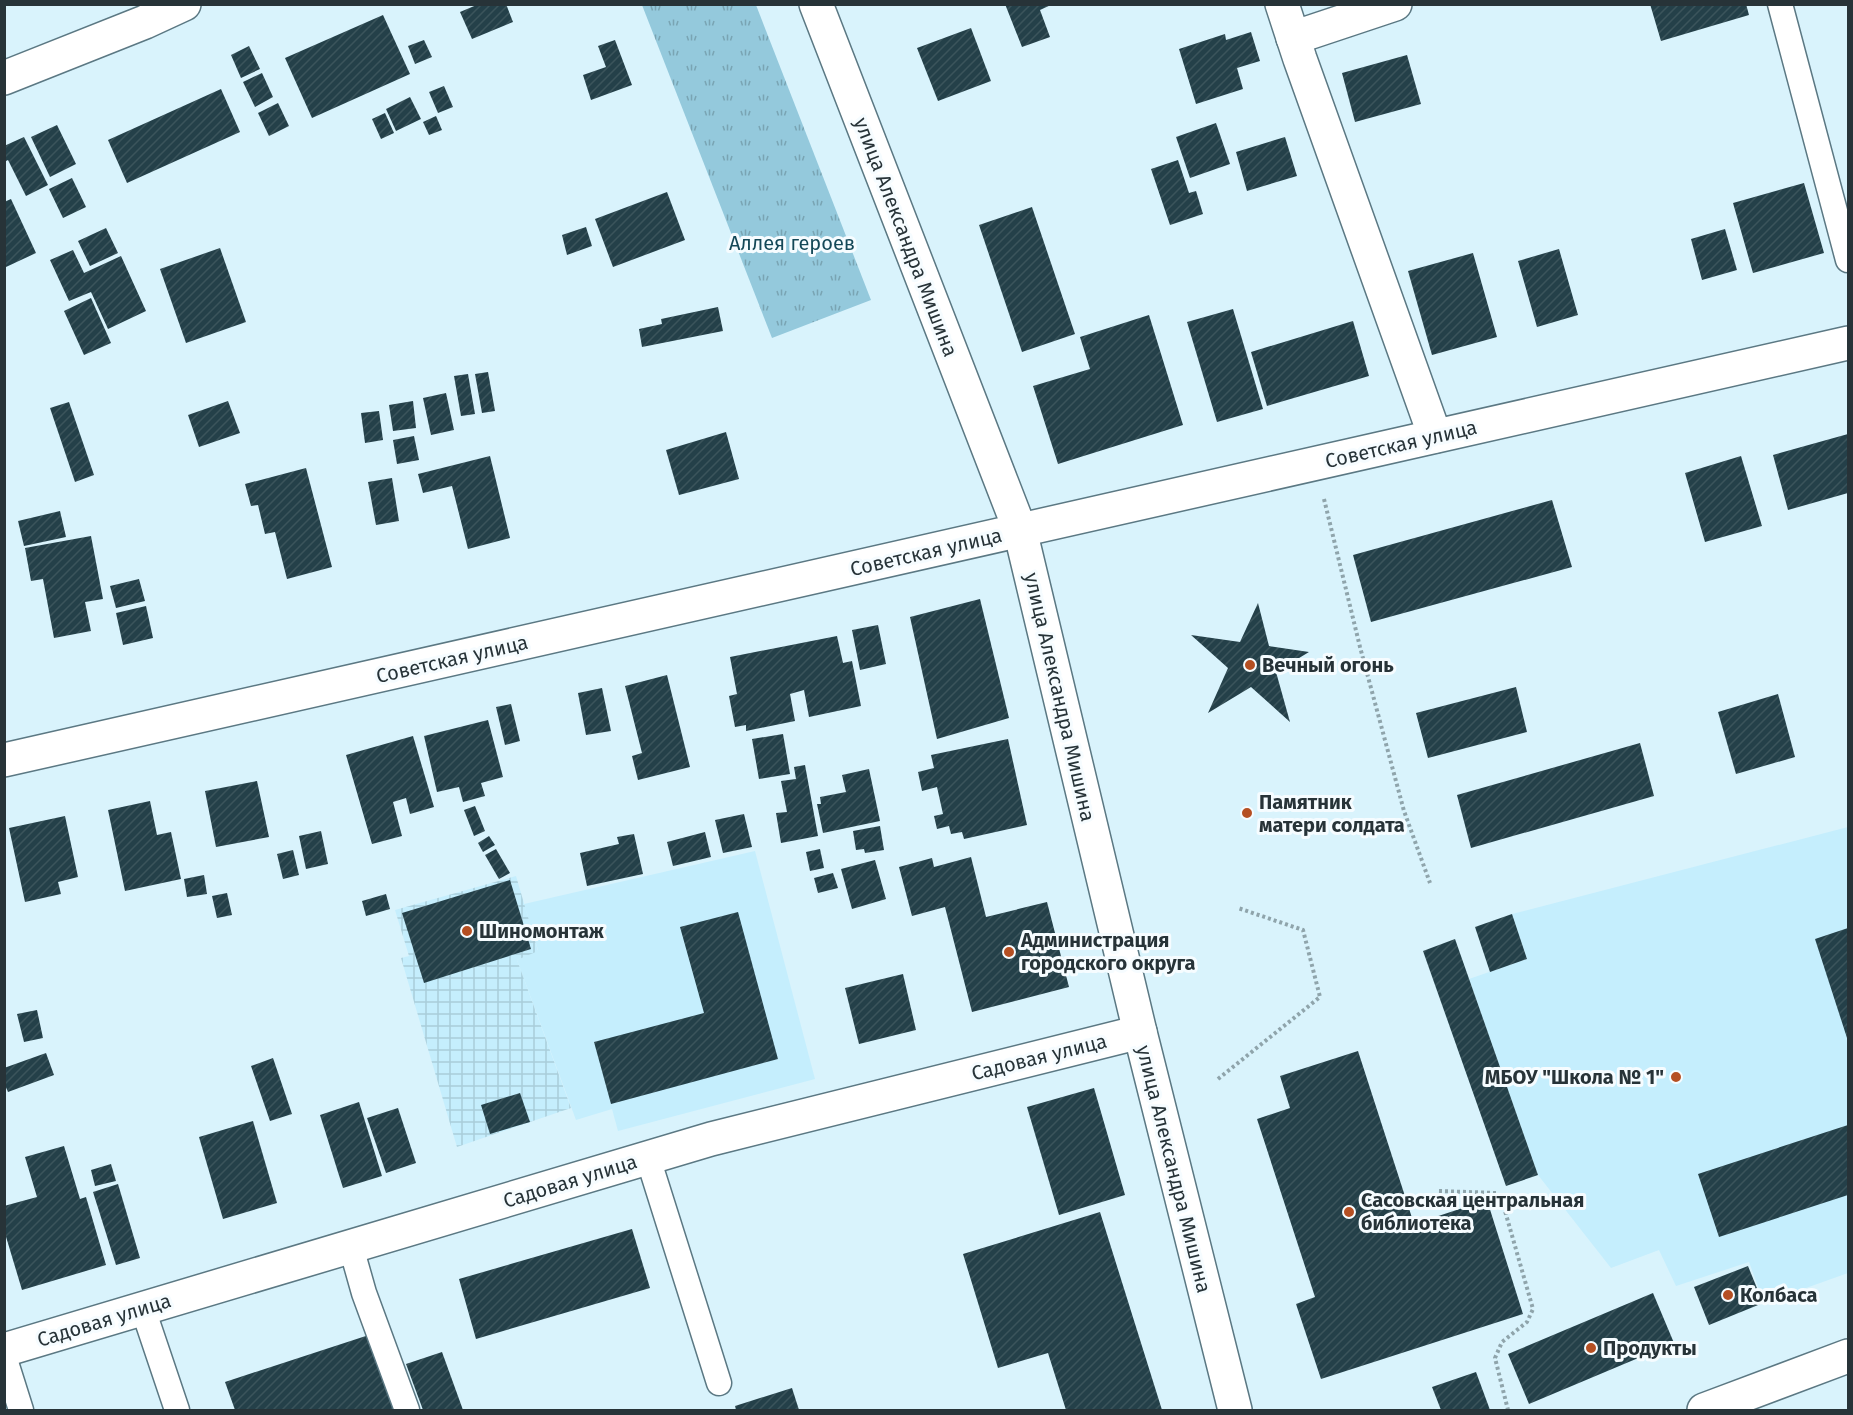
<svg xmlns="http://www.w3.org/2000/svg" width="1853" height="1415" font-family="'Fira Sans',sans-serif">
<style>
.built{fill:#c5eefd}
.industrial{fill:url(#industrial-grid)}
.park{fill:url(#park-tufts)}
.building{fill:url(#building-hatch)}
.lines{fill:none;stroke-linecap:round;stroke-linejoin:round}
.lane-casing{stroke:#5b7883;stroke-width:27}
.street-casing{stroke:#5b7883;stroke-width:36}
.secondary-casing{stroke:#5b7883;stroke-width:36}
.path{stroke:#8fa4ab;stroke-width:4;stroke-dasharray:3 3;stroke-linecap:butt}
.lane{stroke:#fff;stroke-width:24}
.street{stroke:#fff;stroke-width:33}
.secondary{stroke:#fff;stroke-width:33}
.poi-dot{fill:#b54f22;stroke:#f6fcff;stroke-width:2}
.labels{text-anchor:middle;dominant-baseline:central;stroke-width:6;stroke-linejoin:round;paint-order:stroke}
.street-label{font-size:20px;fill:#273338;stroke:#f6fcff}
.park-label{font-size:20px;fill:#144858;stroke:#f6fcff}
.poi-label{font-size:20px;font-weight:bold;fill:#273338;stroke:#f6fcff;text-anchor:start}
</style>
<defs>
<pattern id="industrial-grid" width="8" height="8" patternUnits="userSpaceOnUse" patternTransform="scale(1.5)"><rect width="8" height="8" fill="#c5eefd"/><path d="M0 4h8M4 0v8" fill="none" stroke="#a9cdda"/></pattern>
<pattern id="park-tufts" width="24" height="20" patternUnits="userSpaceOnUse" patternTransform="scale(1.5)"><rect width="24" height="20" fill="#94c9dc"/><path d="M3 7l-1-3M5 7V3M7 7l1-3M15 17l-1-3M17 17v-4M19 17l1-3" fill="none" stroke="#79a4b3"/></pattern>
<pattern id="building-hatch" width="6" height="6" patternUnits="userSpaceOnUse" patternTransform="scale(1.5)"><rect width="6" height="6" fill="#244049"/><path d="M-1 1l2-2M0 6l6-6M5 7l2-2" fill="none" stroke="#3b545b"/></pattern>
</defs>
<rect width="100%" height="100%" fill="#d9f3fc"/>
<g class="built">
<path d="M1848,827V1273L1764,1303L1749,1262L1676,1286L1659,1250L1611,1268L1538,1175L1469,979L1527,959L1512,914Z"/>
<path d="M755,851L815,1079L618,1131L612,1109L576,1120L517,960L538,950L524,904Z"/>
</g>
<path class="industrial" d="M516,876L538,951L517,960L571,1108L457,1147L401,958L409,956L395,910Z"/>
<path class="park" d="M642,5H756L871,300L772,338Z"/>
<g class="building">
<path d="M479,4H506L513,22L472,39L460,12Z"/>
<path d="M1005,4H1053L1040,10L1050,37L1022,47Z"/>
<path d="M1650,4H1746L1749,15L1661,41Z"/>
<path d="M383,15L410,74L312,118L285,58Z"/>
<path d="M971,28L991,81L938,101L917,48Z"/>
<path d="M1251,32L1260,61L1237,68L1243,89L1196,104L1179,49L1225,34L1226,40Z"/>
<path d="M424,40L432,57L415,64L408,46Z"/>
<path d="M615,40L632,85L591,100L583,75L606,67L598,46Z"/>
<path d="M249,46L260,69L241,78L231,55Z"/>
<path d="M1407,55L1421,104L1355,122L1342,73Z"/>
<path d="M262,73L273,97L255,107L243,82Z"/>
<path d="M444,86L453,107L438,113L429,92Z"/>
<path d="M221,89L240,132L127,183L108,140Z"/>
<path d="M410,97L421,119L396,131L386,109Z"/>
<path d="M278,103L289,126L269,136L258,113Z"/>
<path d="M385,113L394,133L381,139L372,119Z"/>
<path d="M436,116L442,130L429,135L423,122Z"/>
<path d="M1216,123L1230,164L1190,178L1176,137Z"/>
<path d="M57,125L76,164L50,177L31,137Z"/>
<path d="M24,137L48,185L26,196L8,160L4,162V146Z"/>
<path d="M1285,137L1297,176L1247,191L1236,152Z"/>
<path d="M1178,160L1189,193L1196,191L1203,214L1170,225L1151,169Z"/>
<path d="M72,178L86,207L63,218L49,189Z"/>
<path d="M1804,183L1824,253L1753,273L1733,203Z"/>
<path d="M667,192L685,240L613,267L595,219Z"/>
<path d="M11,199L36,253L6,267L4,263V202Z"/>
<path d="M1032,207L1075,334L1022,352L979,225Z"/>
<path d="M586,227L592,246L567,255L562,235Z"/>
<path d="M106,228L118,253L90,266L78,241Z"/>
<path d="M1725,229L1737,270L1702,280L1691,239Z"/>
<path d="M220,248L246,322L186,343L160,269Z"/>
<path d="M1559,249L1578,315L1537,327L1518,261Z"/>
<path d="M73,250L84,273L121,256L146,311L108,329L91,292L69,301L50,260Z"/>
<path d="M1473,253L1497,337L1432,355L1408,271Z"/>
<path d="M91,298L111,343L84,355L64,311Z"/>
<path d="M718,307L723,331L642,347L639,329L662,324L661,319Z"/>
<path d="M1233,309L1263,409L1217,422L1187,322Z"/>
<path d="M1149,315L1183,425L1058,464L1033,386L1090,369L1080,337Z"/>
<path d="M1353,321L1369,376L1267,406L1251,352Z"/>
<path d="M488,372L495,411L482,413L475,374Z"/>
<path d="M468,374L475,414L461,416L454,376Z"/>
<path d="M446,393L454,430L431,435L423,398Z"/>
<path d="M228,401L240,433L199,447L188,415Z"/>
<path d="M413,401L416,428L393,431L389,405Z"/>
<path d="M69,402L94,475L75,482L50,408Z"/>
<path d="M379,411L383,440L365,443L361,413Z"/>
<path d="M726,432L739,479L679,495L666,450Z"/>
<path d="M1848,434V493L1788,510L1773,455Z"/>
<path d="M414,436L419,460L397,464L393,440Z"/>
<path d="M490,456L510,538L468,549L452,486L423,493L418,474Z"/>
<path d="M1741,456L1762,526L1705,542L1685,473Z"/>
<path d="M306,468L332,567L287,579L275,532L265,534L258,505L251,506L245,484Z"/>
<path d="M392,478L399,521L376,525L368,482Z"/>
<path d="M1552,500L1572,567L1371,622L1353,555Z"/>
<path d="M60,511L66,537L24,546L18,521Z"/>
<path d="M91,536L103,599L85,602L91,631L54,638L43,579L31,581L25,548Z"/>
<path d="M139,579L145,601L116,608L110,586Z"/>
<path d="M980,599L1009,718L937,739L910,617Z"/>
<path d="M1258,603L1269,646L1309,652L1276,672L1290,722L1251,687L1208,713L1228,668L1191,635L1240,642Z"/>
<path d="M146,606L153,638L123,645L116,613Z"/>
<path d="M878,625L886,664L860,670L852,630Z"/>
<path d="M837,636L843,663L852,661L861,706L809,717L804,690L790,694L795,721L746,731V725L735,727L729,696L737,694L730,657Z"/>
<path d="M667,675L690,767L638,780L632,756L642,753L625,686Z"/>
<path d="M1516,687L1527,732L1428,758L1416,713Z"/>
<path d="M602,688L611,731L586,735L578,693Z"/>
<path d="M1778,694L1795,757L1736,774L1718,712Z"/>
<path d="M511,704L520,741L505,745L496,707Z"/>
<path d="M488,720L503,777L481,783L485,796L463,802L459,787L437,792L424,736Z"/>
<path d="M783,734L790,774L759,779L752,739Z"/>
<path d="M413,736L434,807L410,814L406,798L393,802L402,836L372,844L346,755Z"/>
<path d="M1008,739L1027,825L964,839L962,832L951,834L949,826L937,829L934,816L943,814L937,787L922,791L918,772L934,768L931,755Z"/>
<path d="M1640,743L1654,796L1471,848L1457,795Z"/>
<path d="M805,765L818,836L781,843L776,813L787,812L781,781L796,779L794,767Z"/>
<path d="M869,769L880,821L823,833L817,804H821L820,797L846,792L842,775Z"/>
<path d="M257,781L269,837L216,847L205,791Z"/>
<path d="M150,801L157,835L171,832L181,879L125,891L108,810Z"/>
<path d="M475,806L485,831L474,836L464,810Z"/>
<path d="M744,814L752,847L723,853L715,820Z"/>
<path d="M65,816L78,877L58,882L61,894L25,902L9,828Z"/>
<path d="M880,826L884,850L865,853L864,849L856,850L853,831Z"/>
<path d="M321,831L328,864L306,869L299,836Z"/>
<path d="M705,832L711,857L673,866L667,842Z"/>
<path d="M634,834L643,874L587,886L580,853L619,844L617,837Z"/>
<path d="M489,836L495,845L483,852L478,843Z"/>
<path d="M496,849L510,873L499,879L485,855Z"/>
<path d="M820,849L824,868L810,871L806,852Z"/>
<path d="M293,850L299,875L283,879L277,854Z"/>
<path d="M971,857L986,917L1047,902L1069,987L972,1012L945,907L912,916L899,867L932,858L934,867Z"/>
<path d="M875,860L886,899L852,909L841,869Z"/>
<path d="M833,873L838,888L818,893L814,878Z"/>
<path d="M204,875L207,894L187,897L184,879Z"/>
<path d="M510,880L531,949L424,983L402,913Z"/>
<path d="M227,893L232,915L217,918L212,896Z"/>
<path d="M386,894L390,909L366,916L362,901Z"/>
<path d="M738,912L778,1059L611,1104L594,1042L704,1013L680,927Z"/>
<path d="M1512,914L1527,959L1490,972L1475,927Z"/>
<path d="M1848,928V1041L1815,939Z"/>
<path d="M1455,939L1538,1175L1506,1186L1423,951Z"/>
<path d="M903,974L916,1030L859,1044L845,988Z"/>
<path d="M37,1010L43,1038L24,1042L17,1014Z"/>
<path d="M1358,1051L1414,1224L1487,1200L1523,1314L1321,1379L1296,1304L1315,1297L1257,1119L1290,1108L1280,1076Z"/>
<path d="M46,1053L54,1075L8,1092L4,1083V1068Z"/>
<path d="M273,1058L292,1114L270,1121L251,1066Z"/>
<path d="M1094,1088L1125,1195L1059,1215L1027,1107Z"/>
<path d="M520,1093L530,1122L490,1134L481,1105Z"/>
<path d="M359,1102L382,1176L343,1188L320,1115Z"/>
<path d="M398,1108L416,1163L386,1173L367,1118Z"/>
<path d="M253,1121L277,1203L223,1219L199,1137Z"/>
<path d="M1848,1125V1195L1719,1237L1698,1174Z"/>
<path d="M64,1146L80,1199L86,1197L106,1265L22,1290L4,1230V1206L37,1197L25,1157Z"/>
<path d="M111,1164L116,1181L95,1186L91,1170Z"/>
<path d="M118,1184L140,1258L116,1265L93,1192Z"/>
<path d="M1100,1212L1162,1410H1066L1048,1353L998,1368L963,1254Z"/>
<path d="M632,1229L650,1288L476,1339L459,1279Z"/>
<path d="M1748,1266L1763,1303L1709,1325L1694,1287Z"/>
<path d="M1653,1293L1674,1343L1529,1404L1508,1354Z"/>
<path d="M375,1333L400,1410H235L225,1382Z"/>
<path d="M442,1352L463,1410H423L406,1364Z"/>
<path d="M1476,1372L1490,1410H1441L1432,1387Z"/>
<path d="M792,1388L799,1410H736L735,1406Z"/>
</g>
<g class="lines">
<g class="lane-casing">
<g id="lane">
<path d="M1780,4L1848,260"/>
<path d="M648,1158L719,1383"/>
<path d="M351,1247L364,1293L407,1410"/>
<path d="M143,1309L177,1410"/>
<path d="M4,1356L21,1410"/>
</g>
</g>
<g class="street-casing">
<g id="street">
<path d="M1282,4L1300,59L1435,436"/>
<path d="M1293,38L1395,4"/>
<path d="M4,78L145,22L184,4"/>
<path d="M4,1350L711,1139L1140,1032"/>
</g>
</g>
<g class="secondary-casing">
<g id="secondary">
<path d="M816,4L1020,530L1140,1032L1235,1410"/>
<path d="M4,760L1848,343"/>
<path d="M1704,1410L1848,1356"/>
</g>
</g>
<g class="path">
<path d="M1324,499L1360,647L1404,811L1430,883"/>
<path d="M1218,1079L1320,997L1303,930L1238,908"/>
<path d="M1439,1191L1496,1193L1505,1211L1533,1309L1527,1322L1502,1342L1495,1358L1508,1410"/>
</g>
<use href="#lane" class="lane"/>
<use href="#street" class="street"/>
<use href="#secondary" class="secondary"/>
</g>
<g class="poi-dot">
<circle cx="1250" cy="665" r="6"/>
<circle cx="1247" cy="813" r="6"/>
<circle cx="467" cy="931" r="6"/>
<circle cx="1009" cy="952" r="6"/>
<circle cx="1676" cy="1077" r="6"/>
<circle cx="1349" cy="1212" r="6"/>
<circle cx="1728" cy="1295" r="6"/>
<circle cx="1591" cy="1348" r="6"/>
</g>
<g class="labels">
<g class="street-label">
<text transform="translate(906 237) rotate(69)">улица Александра Мишина</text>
<text transform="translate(1401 444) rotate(-13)">Советская улица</text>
<text transform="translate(926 552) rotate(-13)">Советская улица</text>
<text transform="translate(452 659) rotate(-13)">Советская улица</text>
<text transform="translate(1060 697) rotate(77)">улица Александра Мишина</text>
<text transform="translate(1039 1057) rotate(-14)">Садовая улица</text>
<text transform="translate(1174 1169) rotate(76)">улица Александра Мишина</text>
<text transform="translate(570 1181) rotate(-17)">Садовая улица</text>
<text transform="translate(104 1320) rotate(-17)">Садовая улица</text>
</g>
<g class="park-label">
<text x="792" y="243">Аллея героев</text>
</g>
<g class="poi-label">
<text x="1262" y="665">Вечный огонь</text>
<text x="1259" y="802">Памятник<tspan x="1259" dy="23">матери солдата</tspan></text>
<text x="479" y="931">Шиномонтаж</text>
<text x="1021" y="940">Администрация<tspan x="1021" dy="23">городского округа</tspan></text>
<text x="1664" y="1077" text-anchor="end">МБОУ "Школа № 1"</text>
<text x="1361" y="1200">Сасовская центральная<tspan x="1361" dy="23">библиотека</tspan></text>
<text x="1740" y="1295">Колбаса</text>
<text x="1603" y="1348">Продукты</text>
</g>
</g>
<rect width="1853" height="1415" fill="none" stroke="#273338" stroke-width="12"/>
</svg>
